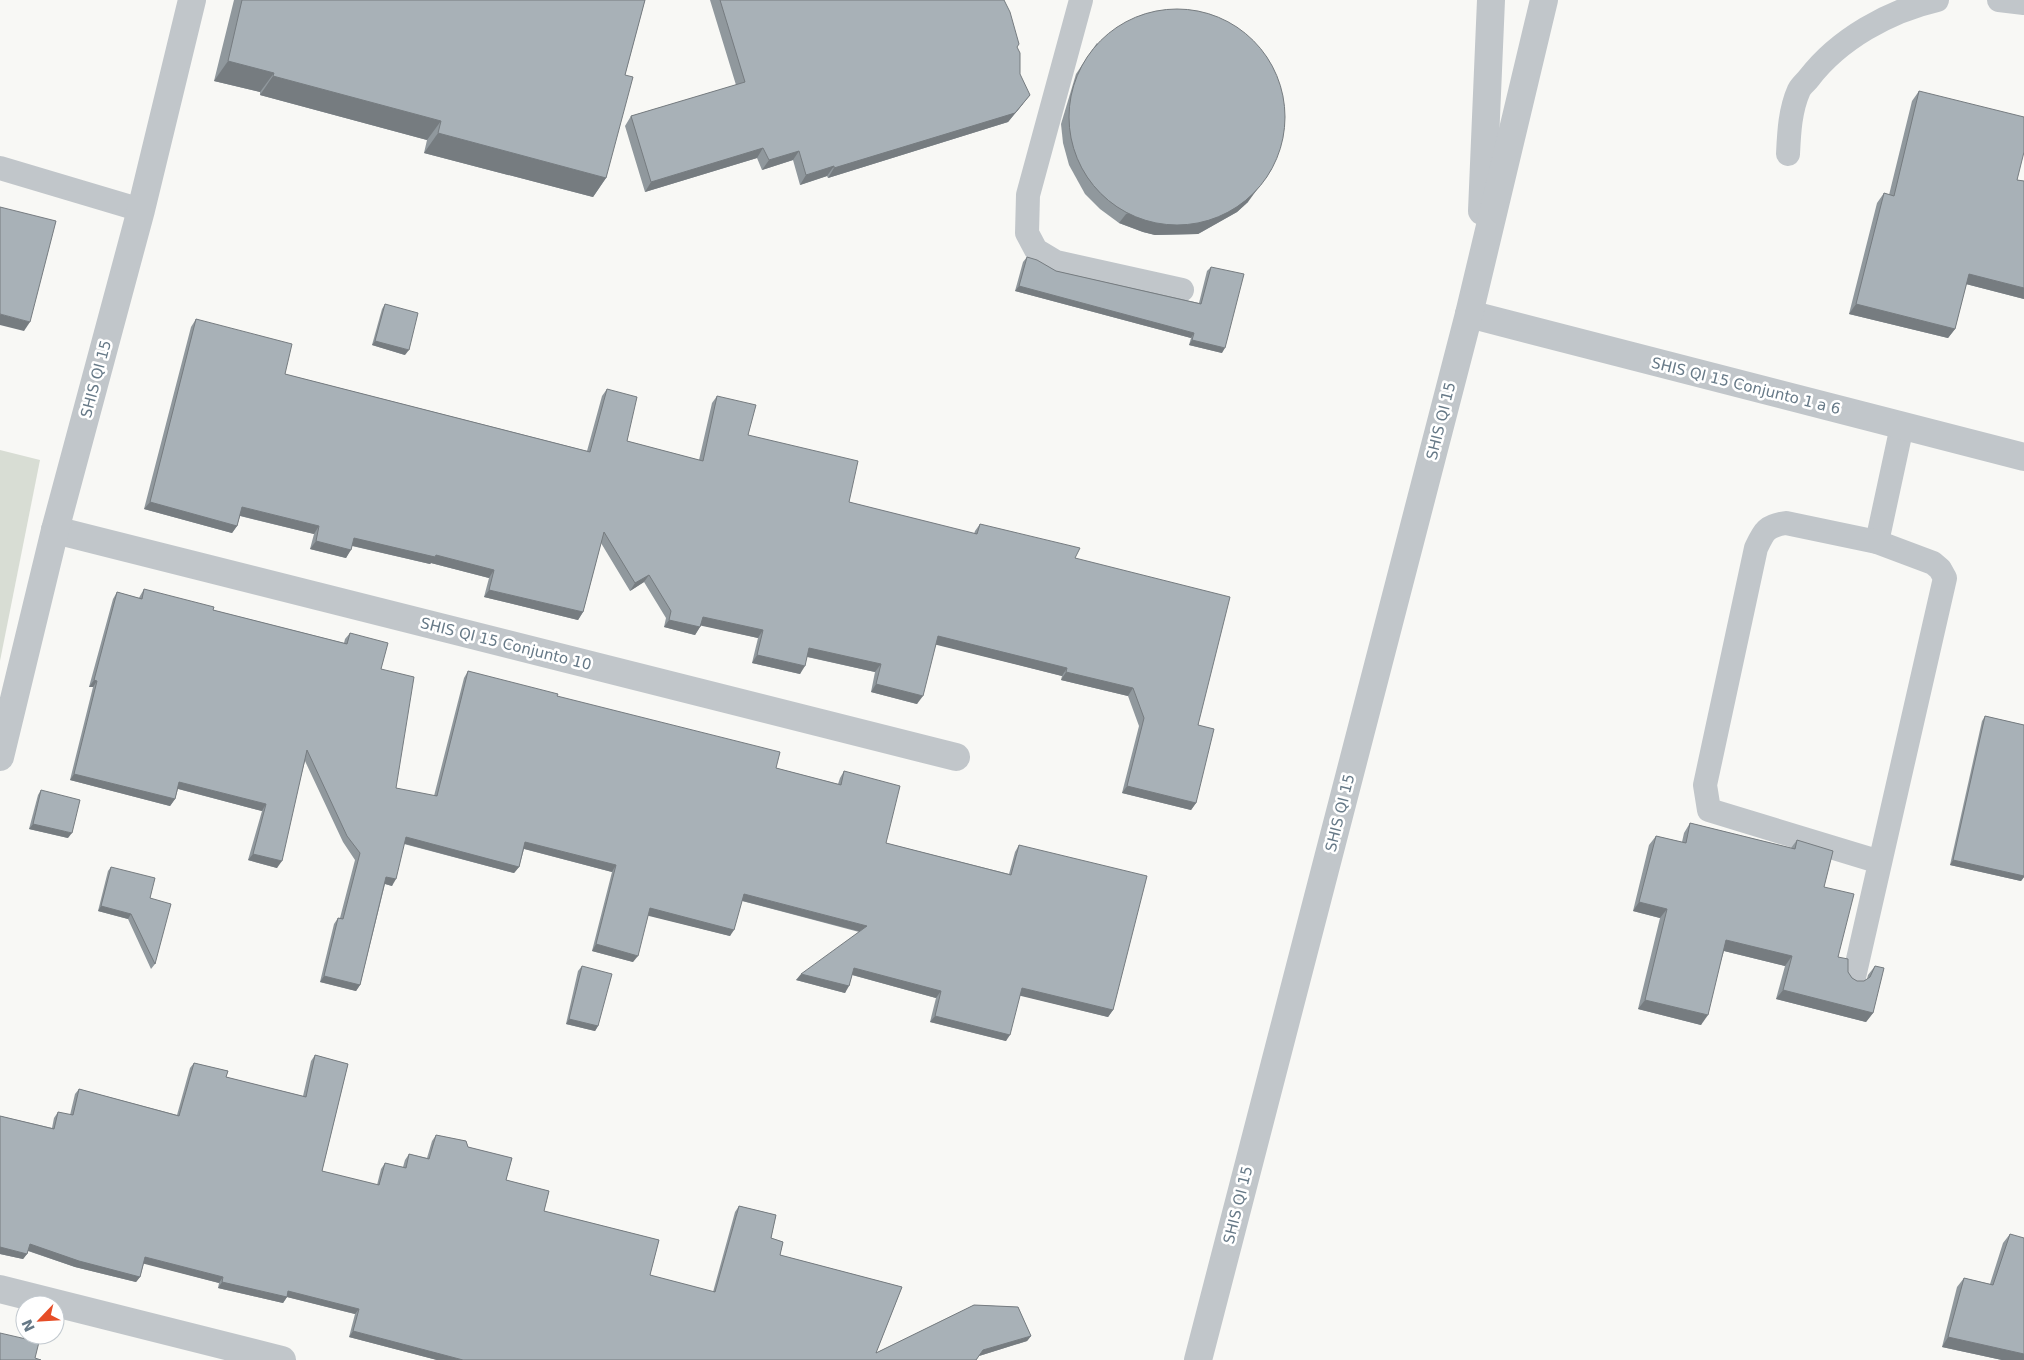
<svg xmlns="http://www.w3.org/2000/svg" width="2024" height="1360" font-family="'DejaVu Sans',sans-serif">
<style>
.green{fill:#d8ddd4}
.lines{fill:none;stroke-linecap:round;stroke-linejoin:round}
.service{stroke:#c1c6ca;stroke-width:24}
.minor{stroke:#c1c6ca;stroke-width:28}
.tertiary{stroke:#c1c6ca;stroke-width:28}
.wall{fill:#90989d}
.shaded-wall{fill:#767c80}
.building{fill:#a8b1b7;stroke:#767c80}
.labels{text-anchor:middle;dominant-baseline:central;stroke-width:5;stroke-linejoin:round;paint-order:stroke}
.street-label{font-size:15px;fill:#667987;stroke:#fff}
</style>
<rect width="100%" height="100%" fill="#f8f8f5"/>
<path class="green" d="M0,450L40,460L0,661Z"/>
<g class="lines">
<g class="service">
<path d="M1081,0L1028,195L1027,233L1036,250L1056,262L1182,290"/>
<path d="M1999,0L2024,3"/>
<path d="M1788,154C1789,133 1790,110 1799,90C1801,86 1806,82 1809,78C1839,39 1889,11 1937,0"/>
<path d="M0,168L141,210"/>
<path d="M1877,542L1902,426"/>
<path d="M1854,977L1945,578L1940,569L1933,563L1877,542L1786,523C1766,526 1764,531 1756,548L1705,785L1709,810L1880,862"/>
</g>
<g class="minor">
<path d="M1469,314L2024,457"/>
<path d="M55,530L956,757"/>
<path d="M0,757L55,530L141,210L192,0"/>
<path d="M0,1289L282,1360"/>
</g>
<g class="tertiary">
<path d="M1482,211L1491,0"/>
<path d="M1198,1360L1469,314L1544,0"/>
</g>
</g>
<g class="wall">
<path d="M234,0H645L625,75L606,178L593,197L424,153L427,140L260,95V92L214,81Z"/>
<path d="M710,0H1004L1017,47L1023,104L1008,122L828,178L827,176L800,185L793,160L762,170L757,158L645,192L625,126L631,116L736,85Z"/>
<path d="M1097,43L1248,202L1237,212L1198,234L1155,235L1143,232L1119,223L1100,209L1085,194L1069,165L1063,143L1061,124L1076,74Z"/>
<path d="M1919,91L2017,180L2024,181V299L1966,284L1955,329L1948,338L1849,314L1877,203L1884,193L1889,195L1912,101Z"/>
<path d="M1027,257L1056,271L1199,303L1207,271L1211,267L1222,353L1189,345L1191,338L1015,291L1023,262Z"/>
<path d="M385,304L405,355L372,345L382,309Z"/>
<path d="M196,319L285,374L587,451L602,396L607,389L627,441L699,460L712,403L717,396L748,435L849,502L974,534L975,531L980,524L1075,558L1198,725L1196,803L1191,810L1122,793L1139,726L1128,696L1061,680L1062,676L936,644L917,704L871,692L875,672L807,657L800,674L752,663L758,638L701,625L695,635L664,627L666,618L644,582L630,591L601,543L583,612L578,620L484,597L489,578L431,563L430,564L352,546L346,558L310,549L314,534L240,516L237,526L232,533L144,509L191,327Z"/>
<path d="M144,589L213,610L344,643L345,639L350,633L381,669L396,788L434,796L464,678L468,671L557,696L776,768L838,784L840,778L844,771L886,843L1009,874L1015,852L1019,845L1113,1010L1108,1017L1020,995L1006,1041L930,1022L936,998L852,975L845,993L796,980L859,932L742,901L730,936L648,915L633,962L592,951L612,872L524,849L519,867L514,873L404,844L392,886L385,884L360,985L356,991L320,982L334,924L338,918H340L355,860L343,842L305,761L277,868L248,860L262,811L178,789L175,799L170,806L70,780L93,687H89L113,599L117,592L139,598L140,596Z"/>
<path d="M1985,716L2024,725V877L2021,881L1950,865L1982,721Z"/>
<path d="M41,790L68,838L29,829L38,795Z"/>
<path d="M1690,823L1791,848L1797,840L1824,887L1838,957L1852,978L1857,981H1864L1867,979L1868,975L1875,966L1873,1013L1866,1022L1776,999L1785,966L1724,951L1701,1025L1638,1009L1660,918L1633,911L1649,845L1656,836L1682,842L1684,833Z"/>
<path d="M111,867L150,898L155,964L151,969L128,919L98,911L108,871Z"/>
<path d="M582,966L598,1026L595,1031L566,1024L578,971Z"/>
<path d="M315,1055L348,1064L322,1171L377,1185L381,1169L385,1163L403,1167L405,1160L409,1154L427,1158L432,1141L436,1135L466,1141L468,1147L512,1158L506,1180L549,1191L544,1211L659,1240L650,1275L713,1292L735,1212L739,1206L776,1215L771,1238L783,1242L780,1255L902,1287L876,1353L974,1305L1018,1307L1031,1336L1027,1341L979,1356L976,1360H437L349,1337L355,1314L287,1297L283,1303L218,1288L219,1283L144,1263L140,1277L136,1282L75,1267L28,1251L27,1254L23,1259L0,1254V1116L52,1128L54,1118L58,1112L70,1115L75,1094L79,1089L177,1115L190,1068L194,1063L228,1071L226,1077L303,1096L311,1061Z"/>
<path d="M2010,1234L2024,1360H2002L1942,1347L1957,1287L1964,1278L1990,1284L2003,1243Z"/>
</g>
<g class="shaded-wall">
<path d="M228,61L274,73L260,92L214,81Z"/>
<path d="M273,76L441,121L427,140L260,95Z"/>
<path d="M1030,95L1008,122L828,178L834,168Z"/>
<path d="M438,133L606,178L593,197L424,153Z"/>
<path d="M763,148L757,158L645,192L651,182Z"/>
<path d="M799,151L793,160L762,170L769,160Z"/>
<path d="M834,166L827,176L800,185L806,175Z"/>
<path d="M1272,169L1248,202L1237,212L1198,234L1155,235L1143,232L1119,223L1126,214Z"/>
<path d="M1969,274L2024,288V299L1962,283Z"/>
<path d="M1019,286L1194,333L1191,338L1015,291Z"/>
<path d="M1856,304L1955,329L1948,338L1849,314Z"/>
<path d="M0,314L30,322L24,331L0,325Z"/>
<path d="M1192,340L1225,348L1222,353L1189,345Z"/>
<path d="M375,341L409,350L405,355L372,345Z"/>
<path d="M150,502L237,526L232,533L144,509Z"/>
<path d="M242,507L319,526L314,534L237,515Z"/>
<path d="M354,538L436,555L494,570L489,578L431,563L430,564L349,545Z"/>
<path d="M316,541L351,550L346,558L310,549Z"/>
<path d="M649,575L644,582L630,591L635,583Z"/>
<path d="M489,590L583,612L578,620L484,597Z"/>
<path d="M703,617L763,630L758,638L698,625Z"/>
<path d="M669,620L700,627L695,635L664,627Z"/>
<path d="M938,636L1067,668L1062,676L933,644Z"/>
<path d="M809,648L881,664L875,672L804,656Z"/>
<path d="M757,655L805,666L800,674L752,663Z"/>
<path d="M1066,672L1133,688L1128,696L1061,680Z"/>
<path d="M94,680L97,681L93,687H89Z"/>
<path d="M876,684L923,696L917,704L871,692Z"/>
<path d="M74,774L175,799L170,806L70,780Z"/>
<path d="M179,782L266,804L262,811L175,788Z"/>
<path d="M1127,786L1196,803L1191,810L1122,793Z"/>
<path d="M33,824L72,833L68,838L29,829Z"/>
<path d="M406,837L519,867L514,873L402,843Z"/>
<path d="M525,842L616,865L612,872L521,848Z"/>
<path d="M253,854L282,861L277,868L248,860Z"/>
<path d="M1953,860L2024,876V877L2021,881L1950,865Z"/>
<path d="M386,877L396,879L392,886L382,883Z"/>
<path d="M744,894L867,926L862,932L739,900Z"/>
<path d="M1639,902L1667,909L1660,918L1633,911Z"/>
<path d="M101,906L131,914L128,919L98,911Z"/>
<path d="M650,908L734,930L730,936L645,915Z"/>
<path d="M1726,940L1792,956L1785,966L1720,950Z"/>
<path d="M596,944L638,956L633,962L592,951Z"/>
<path d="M854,968L941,991L936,998L849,974Z"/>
<path d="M801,974L849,986L845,993L796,980Z"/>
<path d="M324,976L360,985L356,991L320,982Z"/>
<path d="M1022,988L1113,1010L1108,1017L1017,995Z"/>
<path d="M1783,990L1873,1013L1866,1022L1776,999Z"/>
<path d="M1645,1000L1708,1015L1701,1025L1638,1009Z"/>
<path d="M935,1016L1010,1035L1006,1041L930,1022Z"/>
<path d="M569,1019L598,1026L595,1031L566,1024Z"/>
<path d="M30,1244L140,1277L136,1282L75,1267L26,1250Z"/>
<path d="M0,1247L27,1254L23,1259L0,1254Z"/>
<path d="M145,1257L223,1277L219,1283L141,1263Z"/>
<path d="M222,1282L288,1291L359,1309L355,1314L287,1297L283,1303L218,1288Z"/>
<path d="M353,1331L463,1360H437L349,1337Z"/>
<path d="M1031,1336L1027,1341L979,1356L983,1350Z"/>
<path d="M1948,1337L2024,1354V1360H2002L1942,1347Z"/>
</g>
<g class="building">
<path d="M242,0H645L625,75L633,77L606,178L438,133L441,121L273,76L274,73L228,61Z"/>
<path d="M720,0H1004L1010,12L1019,44L1017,47L1020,53V74L1030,95L1015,113L834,168V166L806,175L799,151L769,160L763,148L651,182L631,116L745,82Z"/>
<circle cx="1177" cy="117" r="108"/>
<path d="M1919,91L2024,117V152L2017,180L2024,181V288L1969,274L1955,329L1856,304L1884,193L1894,196Z"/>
<path d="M0,207L56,221L30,322L0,314Z"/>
<path d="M1027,257L1037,260L1056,271L1201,304L1211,267L1244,274L1225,348L1192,340L1194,333L1019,286Z"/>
<path d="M385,304L418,313L409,350L375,341Z"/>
<path d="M196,319L292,344L285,374L590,452L607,389L637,397L627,441L703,461L717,396L756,405L748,435L858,461L849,502L977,534L980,524L1080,548L1075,558L1230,597L1198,725L1214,729L1196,803L1127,786L1144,718L1133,688L1066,672L1067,668L938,636L923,696L876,684L881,664L809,648L805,666L757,655L763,630L703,617L700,627L669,620L671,611L649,575L635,583L604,532L583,612L489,590L494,570L436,555L435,557L354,538L351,550L316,541L319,526L242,507L237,526L150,502Z"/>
<path d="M144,589L214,607L213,610L347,644L350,633L388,643L381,669L414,677L396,788L437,796L468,671L558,694L557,696L780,752L776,768L841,785L844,771L900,786L886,843L1011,875L1019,845L1147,876L1113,1010L1022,988L1010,1035L935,1016L941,991L854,968L849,986L801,974L867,926L744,894L734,930L650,908L638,956L596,944L616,865L525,842L519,867L406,837L396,879L386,877L360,985L324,976L338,918L343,919L360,853L347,836L307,750L282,861L253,854L266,804L179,782L175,799L74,774L97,681L94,680L117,592L142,599Z"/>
<path d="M1985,716L2024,725V876L1953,860Z"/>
<path d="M41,790L80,800L72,833L33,824Z"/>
<path d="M1690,823L1795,849L1797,840L1833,851L1824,887L1854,894L1838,957L1848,959V972L1852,978L1857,981H1864L1870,977L1875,966L1884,968L1873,1013L1783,990L1792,956L1726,940L1708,1015L1645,1000L1667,909L1639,902L1656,836L1686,843Z"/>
<path d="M111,867L155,878L150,898L171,904L155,964L131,914L101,906Z"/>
<path d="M582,966L612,974L598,1026L569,1019Z"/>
<path d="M315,1055L348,1064L322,1171L379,1185L385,1163L406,1168L409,1154L429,1159L436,1135L466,1141L468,1147L512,1158L506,1180L549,1191L544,1211L659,1240L650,1275L715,1292L739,1206L776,1215L771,1238L783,1242L780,1255L902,1287L876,1353L974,1305L1018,1307L1031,1336L983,1350L976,1360H463L353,1331L359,1309L288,1291L287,1297L222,1282L223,1277L145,1257L140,1277L79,1261L30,1244L27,1254L0,1247V1116L54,1129L58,1112L73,1115L79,1089L179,1116L194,1063L228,1071L226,1077L306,1097Z"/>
<path d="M2010,1234L2024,1238V1354L1948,1337L1964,1278L1993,1285Z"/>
<path d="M0,1333L39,1342L35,1358L41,1360H0Z"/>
</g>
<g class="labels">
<g class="street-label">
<text transform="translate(96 379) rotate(-75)">SHIS QI 15</text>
<text transform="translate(1746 386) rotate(14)">SHIS QI 15 Conjunto 1 a 6</text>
<text transform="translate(1441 421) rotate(-76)">SHIS QI 15</text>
<text transform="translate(506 644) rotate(14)">SHIS QI 15 Conjunto 10</text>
<text transform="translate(1340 813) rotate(-76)">SHIS QI 15</text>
<text transform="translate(1238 1205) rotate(-76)">SHIS QI 15</text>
</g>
</g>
<g transform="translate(40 1320) rotate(245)"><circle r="24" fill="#ffffff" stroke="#c2c9cf"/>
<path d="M0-4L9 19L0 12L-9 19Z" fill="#e64d27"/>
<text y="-8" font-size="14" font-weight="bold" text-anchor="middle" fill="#667987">N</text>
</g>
</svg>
